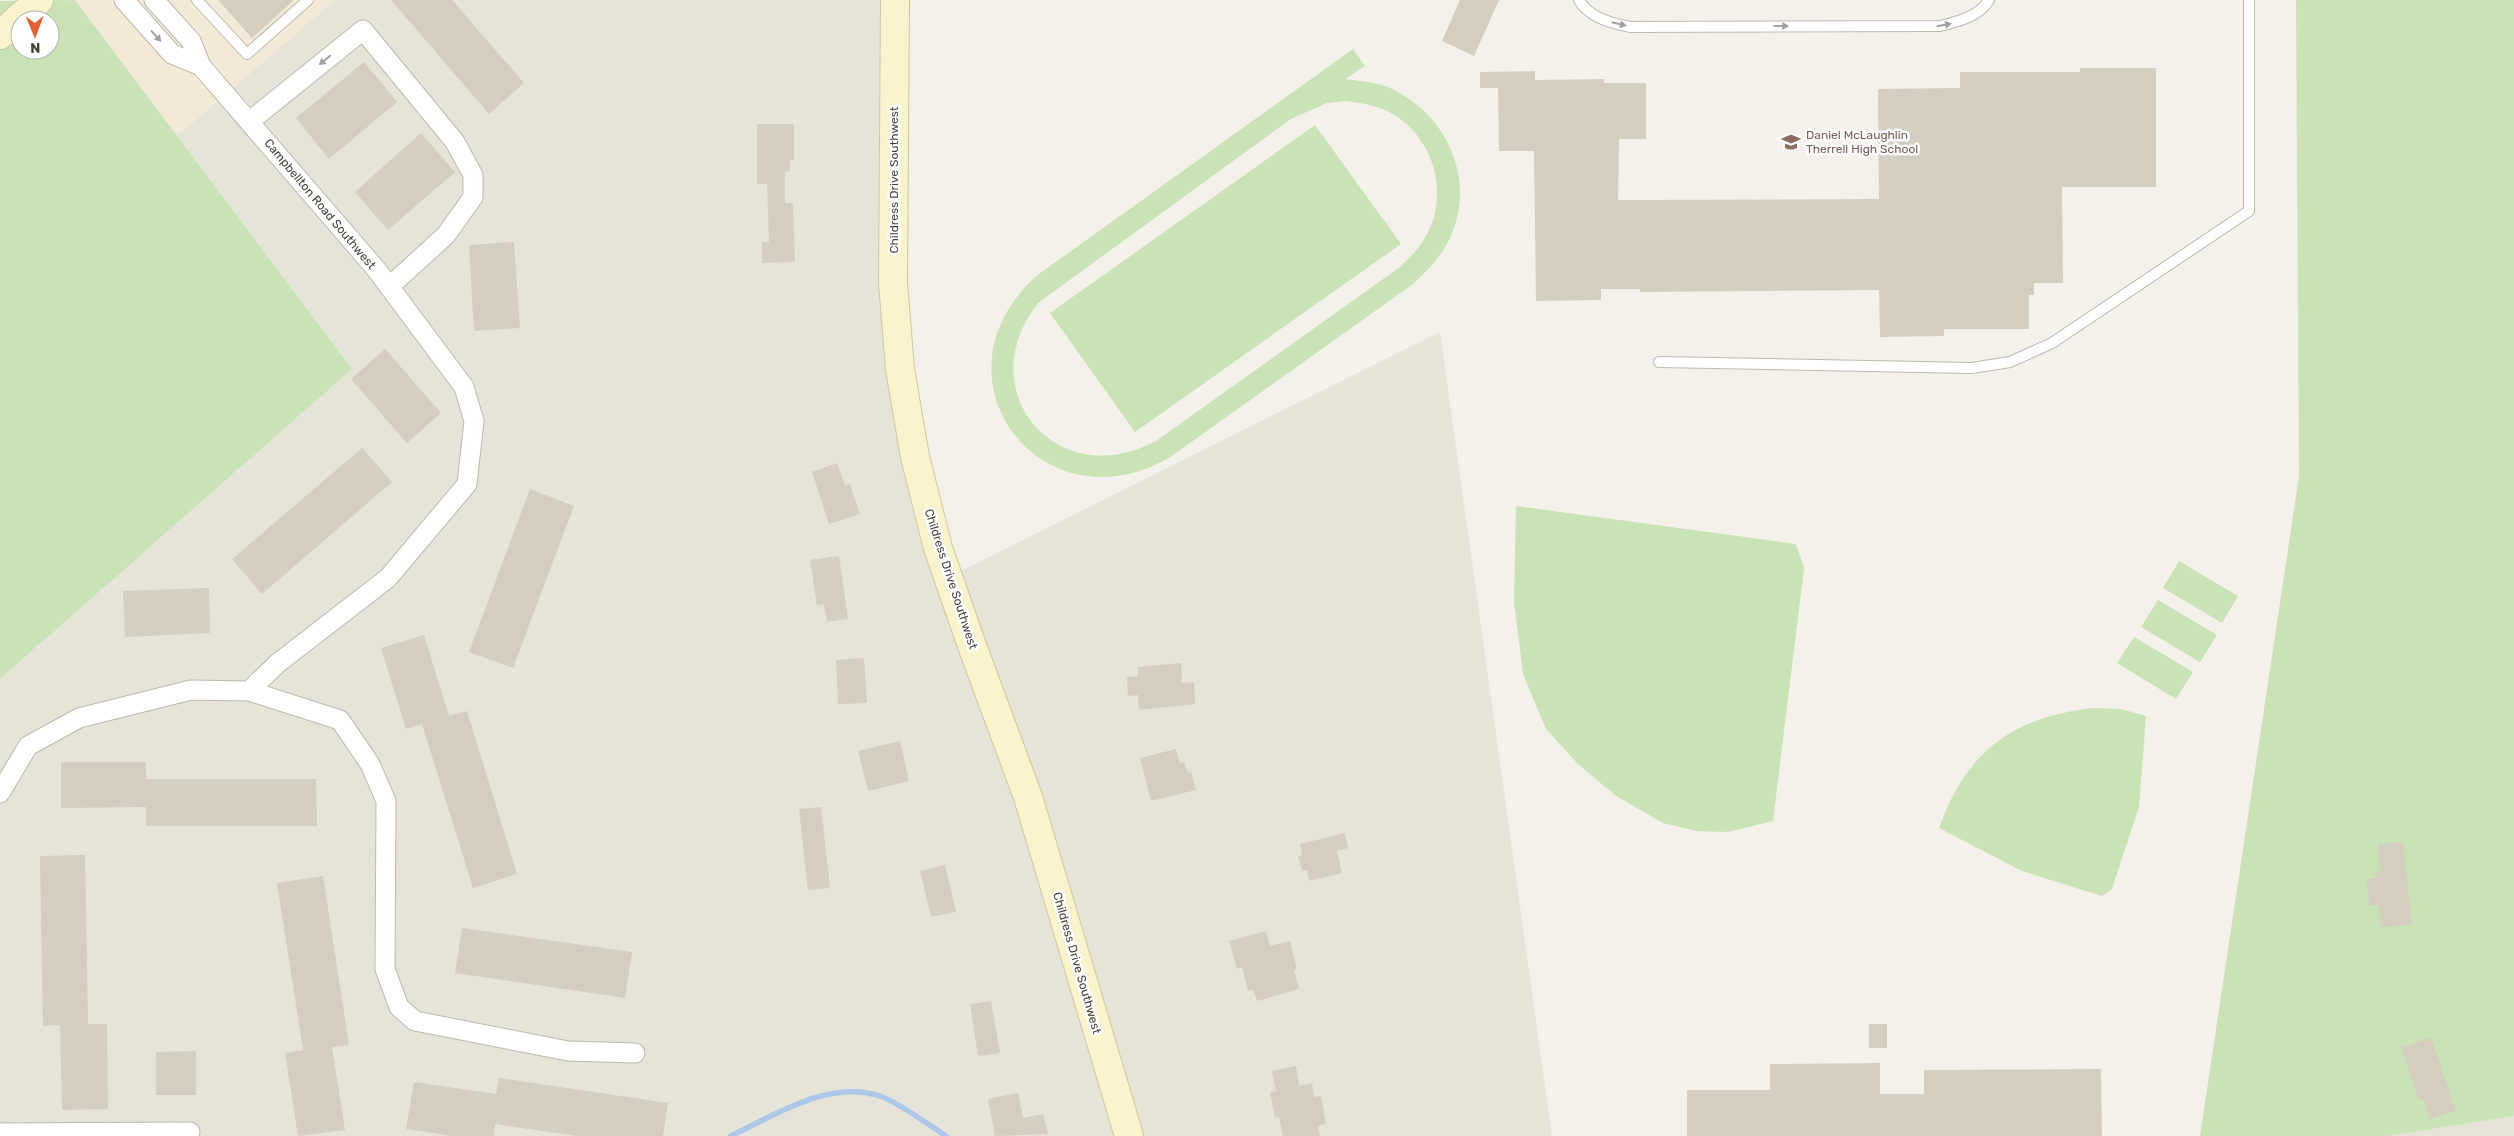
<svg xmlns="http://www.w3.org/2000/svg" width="2514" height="1136" font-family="Rubik,sans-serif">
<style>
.residential{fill:#e6e3d8}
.commercial{fill:#f2ead6}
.green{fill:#c9e3b6;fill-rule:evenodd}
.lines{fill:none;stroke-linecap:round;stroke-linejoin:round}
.stream{stroke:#abc8e9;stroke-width:5.5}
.building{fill:#d3cebf}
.lane-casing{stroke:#bdbaac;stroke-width:12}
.street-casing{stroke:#bdbaac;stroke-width:21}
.secondary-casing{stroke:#cec79d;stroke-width:30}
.lane{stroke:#fff;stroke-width:10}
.street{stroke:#fff;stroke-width:19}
.secondary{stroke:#f9f4cc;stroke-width:28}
.oneway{fill:#a2a09c}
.labels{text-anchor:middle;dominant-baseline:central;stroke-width:5;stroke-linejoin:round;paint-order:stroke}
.education-label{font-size:12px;fill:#785e54;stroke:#fff;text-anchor:start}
.street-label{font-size:12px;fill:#464238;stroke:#fff}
</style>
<rect width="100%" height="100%" fill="#f3f1e9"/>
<g class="residential">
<path d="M335,0H895L891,404L949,577L1440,332L1552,1136H0V679L352,369L177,136Z"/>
<path d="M2514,1116V1136H2388Z"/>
</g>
<path class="commercial" d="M75,0H335L177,136Z"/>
<g class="green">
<path d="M75,0L352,369L0,679V1ZM20,20H50V50H20Z"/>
<path d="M2296,0H2514V1116L2388,1136H2200L2299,476Z"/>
<path d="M1353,49L1365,66L1345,79C1360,81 1376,82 1390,88C1444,112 1476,176 1452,233C1444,254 1429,269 1413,284L1169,458C1037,532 924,372 1039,274ZM1345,101C1363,103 1381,106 1396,116C1437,143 1450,200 1423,241C1417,251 1408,259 1400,267L1156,441C1057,494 969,391 1038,303L1291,119L1327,103Z"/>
<path d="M1315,125L1401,244L1135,432L1050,313Z"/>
<path d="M1516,506L1796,544L1804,568L1773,821L1728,832L1696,831L1663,823L1616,796L1578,764L1546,729L1523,674L1514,601Z"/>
<path d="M2179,561L2238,596L2222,623L2163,588Z"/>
<path d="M2158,600L2217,635L2200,662L2141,627Z"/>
<path d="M2134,637L2193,672L2176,699L2117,663Z"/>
<path d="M2094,708L2121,709L2146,716L2139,807L2112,889L2102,896L2022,871L1939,828C1967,750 2013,717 2094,708Z"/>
</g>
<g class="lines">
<path class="stream" d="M731,1136C775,1115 829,1079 880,1096C898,1102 929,1125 946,1136"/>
</g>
<g class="building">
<path d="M218,0H294L252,38Z"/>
<path d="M391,0H452L524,83L489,114Z"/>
<path d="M1460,0H1499L1474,56L1442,41Z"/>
<path d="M364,62L397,102L329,159L296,118Z"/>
<path d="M2080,68H2156V187H2062L2063,283H2034V295H2029V329H1944V336L1880,337L1879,290L1640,292V289H1601V300L1536,301L1534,151H1499L1498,88H1480V72L1535,71V80L1604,79V83H1646V139H1619L1618,200L1879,199L1878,89L1960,88V72H2080Z"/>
<path d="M757,124H794V160H790V171L785,172V203H793L795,262L762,263V242H769L767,184H757Z"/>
<path d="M421,133L455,172L388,230L355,192Z"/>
<path d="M514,242L520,328L474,331L469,245Z"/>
<path d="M385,349L441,413L407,443L351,379Z"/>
<path d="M362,448L392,482L262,594L232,559Z"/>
<path d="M837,463L845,485L850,484L860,514L829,524L812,472Z"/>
<path d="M530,489L574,506L513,668L469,652Z"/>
<path d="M839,556L848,619L827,622L824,604L817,605L810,560Z"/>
<path d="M209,588L210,633L125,637L123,591Z"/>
<path d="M424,635L449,716L467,711L517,874L473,888L422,724L406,729L381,648Z"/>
<path d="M864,658L867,703L838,704L836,660Z"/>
<path d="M1181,663L1182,683L1194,682L1195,704L1139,710L1138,695L1128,696L1127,677L1138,676V667Z"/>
<path d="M900,741L909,781L868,791L858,751Z"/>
<path d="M1176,749L1180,763L1184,762L1188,773L1191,772L1196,790L1151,801L1140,758Z"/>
<path d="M61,762H146V779H316L317,826H146V807L61,808Z"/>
<path d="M821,807L830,888L808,890L799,809Z"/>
<path d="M1345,833L1348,848L1337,851L1342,873L1309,881L1307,870L1302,871L1298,856L1302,855L1300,844Z"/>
<path d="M2403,842L2412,925L2380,927L2379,905H2369L2367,879L2376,878L2375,873L2380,872L2378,844Z"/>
<path d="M85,855L88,1024H107L108,1109L62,1110L60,1025L43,1026L40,856Z"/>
<path d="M945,865L956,912L931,917L920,871Z"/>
<path d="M323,876L349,1045L332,1047L345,1130L298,1136L285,1053L303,1050L277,883Z"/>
<path d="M462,928L632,952L625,998L455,973Z"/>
<path d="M1266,931L1270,946L1290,941L1297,969L1294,970L1299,989L1257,1001L1253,989L1248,991L1242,967L1237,969L1229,941Z"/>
<path d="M991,1001L1000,1053L978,1056L970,1004Z"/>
<rect x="1869" y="1024" width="18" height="24"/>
<path d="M2431,1038L2456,1110L2430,1120L2423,1099L2419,1100L2401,1048Z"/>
<path d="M196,1051V1095H156V1052Z"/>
<path d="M1880,1063V1094H1924V1070L2101,1069L2102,1136H1687V1090H1770V1064Z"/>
<path d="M1296,1066L1299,1086L1312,1083L1314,1097L1321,1096L1326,1124L1318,1126L1320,1136H1283L1279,1117L1275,1118L1270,1092L1276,1091L1272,1071Z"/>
<path d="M499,1078L668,1103L663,1136H577L495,1124L494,1136H453L406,1129L414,1082L496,1094Z"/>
<path d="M1018,1093L1023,1118L1043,1114L1048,1134L995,1136L988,1099Z"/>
</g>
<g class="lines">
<g class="lane-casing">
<g id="lane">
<path d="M197,0L247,54L308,0"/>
<path d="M1579,0C1588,17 1613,24 1631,27L1940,26C1957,22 1980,16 1989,0"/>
<path d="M1659,362L1972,368L2010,362L2052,343L2249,211V0"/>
</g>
</g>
<g class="street-casing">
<g id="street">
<path d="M124,0L172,54L201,66"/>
<path d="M154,0L191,41L201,66L376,269L464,387L474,421L467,484L388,578L278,663L249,691"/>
<path d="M250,121L363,30L455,142L473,175V197L446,235L389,287"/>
<path d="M0,793L28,746L79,718L191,690L249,691L340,720L370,764L386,801L385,969L399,1007L415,1021L568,1051L635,1053"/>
<path d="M0,1133L190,1132"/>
</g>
</g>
<g class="secondary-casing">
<g id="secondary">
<path d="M895,0L893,283L900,369L915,457L938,548L971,643L1028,797L1129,1136"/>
<path d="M0,35L39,0"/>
</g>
</g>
<use href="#lane" class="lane"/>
<use href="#street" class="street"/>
<use href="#secondary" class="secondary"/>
</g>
<defs><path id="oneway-solid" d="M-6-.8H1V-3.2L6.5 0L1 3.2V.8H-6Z" transform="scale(1.25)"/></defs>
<g class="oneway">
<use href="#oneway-solid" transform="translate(1619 24) rotate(13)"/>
<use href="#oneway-solid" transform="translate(1944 25) rotate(-10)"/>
<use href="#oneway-solid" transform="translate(1781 26)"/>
<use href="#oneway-solid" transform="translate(156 36) rotate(48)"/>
<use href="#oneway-solid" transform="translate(325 60) rotate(141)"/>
</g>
<defs>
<g id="school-bare" transform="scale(1.5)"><path d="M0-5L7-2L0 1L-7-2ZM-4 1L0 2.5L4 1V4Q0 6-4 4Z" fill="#8d6e63" stroke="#fff" stroke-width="2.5" paint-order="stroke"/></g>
</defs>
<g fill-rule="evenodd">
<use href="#school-bare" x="1791" y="142"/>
</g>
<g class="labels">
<g class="education-label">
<text x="1806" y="135">Daniel McLaughlin<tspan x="1806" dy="14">Therrell High School</tspan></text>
</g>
<g class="street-label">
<text transform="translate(894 180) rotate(-90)">Childress Drive Southwest</text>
<text transform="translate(320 204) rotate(50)">Campbellton Road Southwest</text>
<text transform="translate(951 579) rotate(72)">Childress Drive Southwest</text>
<text transform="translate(1077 963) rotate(74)">Childress Drive Southwest</text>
</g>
</g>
<g transform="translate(35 35) rotate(179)"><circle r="24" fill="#ffffff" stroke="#b5b3af"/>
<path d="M0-4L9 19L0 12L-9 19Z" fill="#e5602e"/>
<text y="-8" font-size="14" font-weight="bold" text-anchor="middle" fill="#464238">N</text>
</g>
</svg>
